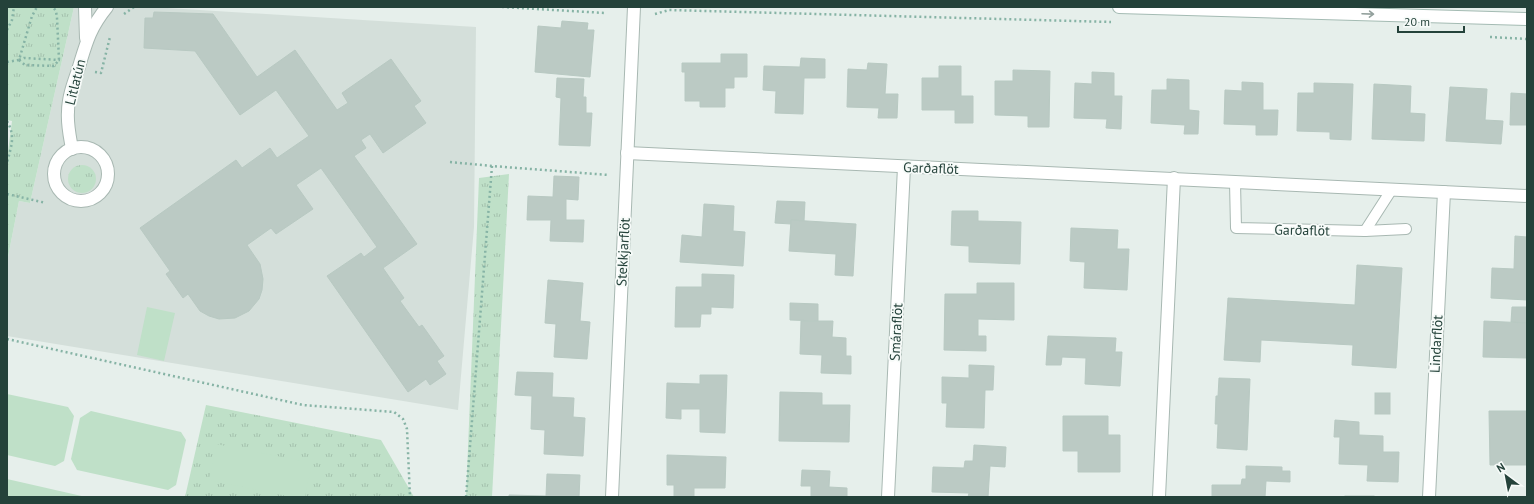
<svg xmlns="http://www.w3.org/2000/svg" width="1534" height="504" font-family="'PT Sans',sans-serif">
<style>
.built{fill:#d4dfda}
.grass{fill:url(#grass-tufts)}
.green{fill:#bfe0c8}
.building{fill:#bbcac4;stroke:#b8c9c2}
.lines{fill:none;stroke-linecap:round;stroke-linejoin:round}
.service-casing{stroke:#a8b8b2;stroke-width:12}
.minor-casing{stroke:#a8b8b2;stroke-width:14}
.secondary-casing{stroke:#a4bbb3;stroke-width:14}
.path{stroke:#86b3a5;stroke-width:2.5;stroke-dasharray:2 3;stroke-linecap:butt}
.service{stroke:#fff;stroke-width:10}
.minor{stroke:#fff;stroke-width:12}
.secondary{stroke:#fff;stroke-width:12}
.oneway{stroke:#92a09c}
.labels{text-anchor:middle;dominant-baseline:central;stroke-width:3.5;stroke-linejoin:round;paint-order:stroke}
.street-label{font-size:14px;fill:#24423a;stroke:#f7fbf9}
</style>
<defs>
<pattern id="grass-tufts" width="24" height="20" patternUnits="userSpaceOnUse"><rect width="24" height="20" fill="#bfe0c8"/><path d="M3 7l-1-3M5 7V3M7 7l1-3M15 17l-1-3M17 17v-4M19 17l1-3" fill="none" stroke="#a4c1ad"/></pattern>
</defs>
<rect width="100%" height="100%" fill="#e6efeb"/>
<path class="built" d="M74,7H151L476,27L474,227L458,410L7,336V262L19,201L30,203Z"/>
<g class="grass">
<path d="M7,7H74L30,203L19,201L7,262V159L12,121L7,120Z"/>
<circle cx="82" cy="179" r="14"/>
<path d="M509,174L492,497H466L479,178Z"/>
<path d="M206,405L381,440L414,497H185Z"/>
</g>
<g class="green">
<path d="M147,307L175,313L164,361L137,355Z"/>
<path d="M7,394L68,407L74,416L64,461L55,466L7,455Z"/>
<path d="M91,411L181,432L186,440L176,485L168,490L77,470L71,459L80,418Z"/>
<path d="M216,444L312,463L305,497H292L209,480Z"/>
<path d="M7,479L86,497H7Z"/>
</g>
<g class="building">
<path d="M154,12L213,14L257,77L295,50L337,110L348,103L342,93L391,59L421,101L414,106L426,123L383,153L370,134L361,140L366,148L354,156L417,244L383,268L404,298L400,301L419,327L422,325L444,356L437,361L446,374L430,385L426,379L408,392L327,276L361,253L364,257L377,247L321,168L296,185L313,209L276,234L271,228L247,245L260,264L263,279L262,290L259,299L249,311L235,318L219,319L209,316L200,311L188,294L183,298L166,274L170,271L140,228L236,160L242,168L270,148L277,158L309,136L276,90L240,115L195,51L144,48L145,18H153Z"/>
<path d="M562,21L588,23L587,30H594L590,77L535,72L538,26L561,28Z"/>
<path d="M721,54H747V77H734V88H725V107H700V101H685V72H682V63H721Z"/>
<path d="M801,58L825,59V78H804L803,114L775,113L776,91L763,90L764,66L800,67Z"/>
<path d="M868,63L887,64L885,94H898L897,118H878L879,108L847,107L848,69L867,70Z"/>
<path d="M939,66H961V96H973V123H955V110H922V78H939Z"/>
<path d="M1013,70L1050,71L1049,127H1028V116L995,115V81H1013Z"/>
<path d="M1092,72L1114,73V96H1122L1121,129L1106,128L1107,119L1074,118L1075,83L1092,84Z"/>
<path d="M557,78L584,79L583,97H586V113H592L590,146L559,145L561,98L556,97Z"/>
<path d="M1167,79L1189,80V110L1199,111L1198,134H1184L1185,125L1151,123L1152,90H1167Z"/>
<path d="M1242,82L1263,83V110H1278L1277,135H1256V125L1224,124L1225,90L1242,91Z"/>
<path d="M1314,83L1353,84L1351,140L1330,139V132L1297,131L1298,93H1314Z"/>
<path d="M1374,84L1411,86L1410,113L1425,114L1424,141L1372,139Z"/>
<path d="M1450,87L1487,89L1485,120L1503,121L1501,144L1446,141Z"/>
<path d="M1511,93L1527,94V125H1510Z"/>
<path d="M554,176L579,177L578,200L566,199V220H584L583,242L550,241L551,220H527L528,196L553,197Z"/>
<path d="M777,201L805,202L804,221L791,220V224L775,223Z"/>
<path d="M704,204L734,206L733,231L745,232L743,266L680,262L682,235L702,237Z"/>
<path d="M952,211H978V221L1021,222L1020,264L969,262V246L951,245Z"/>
<path d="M791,220L856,224L853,276L835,275L836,254L789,251Z"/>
<path d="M1071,228L1118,230L1117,249H1129L1127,290L1084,288L1085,262L1070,261Z"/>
<path d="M1515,236L1527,237V300L1491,298L1492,268L1514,269Z"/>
<path d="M1357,265L1402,268L1396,368L1352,365L1353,345L1261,340L1260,362L1224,360L1228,298L1355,305Z"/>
<path d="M702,274L734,275L733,308L711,307V314H701L700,327H675L676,287H702Z"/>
<path d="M548,280L583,283L580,321L590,322L587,359L554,357L556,324L545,323Z"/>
<path d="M977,283H1014V320L978,319V336H986V351L944,350L945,294H977Z"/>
<path d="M790,303L818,304V321L790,320Z"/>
<path d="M1512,307H1527V323L1511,322Z"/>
<path d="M801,321H833L832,337L846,338V356H851V374L821,373L822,355L800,354Z"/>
<path d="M1484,321L1527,323V358L1483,357Z"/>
<path d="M1048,336L1116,338L1115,352H1122L1120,386L1085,384L1086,358L1062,357L1061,365H1046Z"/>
<path d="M969,365L994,366L993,390H985L984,428L946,427L947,403H942V377L969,378Z"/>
<path d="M517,372L553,373L552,397L574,398L573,417L585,418L583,456L544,454L545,430L531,429L532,396L515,395Z"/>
<path d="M700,375H727L725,433L700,432V409H681V419L666,418L667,383L700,384Z"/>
<path d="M1219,378L1250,379L1247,450L1217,448L1218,424H1215L1216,396H1218Z"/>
<path d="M780,392L822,393V405H850L849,442L779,441Z"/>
<rect x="1375" y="393" width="15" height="21"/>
<path d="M1489,411H1527V465H1490Z"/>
<path d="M1063,416H1108V435H1120V472H1078V451H1063Z"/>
<path d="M1335,420L1359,422V435L1383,436V452H1399L1398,482L1367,481L1368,465L1339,464L1340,437H1334Z"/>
<path d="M974,445L1006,447L1005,467L990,466L988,497H968L969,493L932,492L933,467L964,468L965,461H973Z"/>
<path d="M667,455L726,457L725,488H694V497H674V485H667Z"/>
<path d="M1246,466L1282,467V471H1290V482L1266,481L1265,497H1212V485H1241L1242,479H1246Z"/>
<path d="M802,470L830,471L829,487L847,488V497H811V486H801Z"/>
<path d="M547,474L580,475L579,497H509V495L546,496Z"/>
<rect x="1345" y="496" width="29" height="1"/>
</g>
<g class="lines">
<g class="service-casing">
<g id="service">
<path d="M1235,182L1236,228L1365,231L1392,189"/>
<path d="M1365,231L1406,229"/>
</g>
</g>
<g class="minor-casing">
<g id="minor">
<path d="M85,7L86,38"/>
<circle cx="81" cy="174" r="27"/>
<path d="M72,149C70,137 67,124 68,112C68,98 73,84 78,70C86,44 89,29 107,7"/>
<path d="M627,153L1527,196"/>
<path d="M612,497L634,7"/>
<path d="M888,497L904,167"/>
<path d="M1159,497L1174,178"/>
<path d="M1429,497L1444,192"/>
</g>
</g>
<g class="secondary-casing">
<path id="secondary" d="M1119,7L1527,19"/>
</g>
<g class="path">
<path d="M502,7L605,13"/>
<path d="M124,14L134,7"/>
<path d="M655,14L669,10L1111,22"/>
<path d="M7,30L12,20L14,7"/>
<path d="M1490,37L1527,39"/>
<path d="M19,60L25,65L54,66L59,60L57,18L56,11L53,7"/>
<path d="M19,60L24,58L60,60"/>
<path d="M7,62L19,60L32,16L37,7"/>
<path d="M95,72L101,73L110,37"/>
<path d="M7,121C16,137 11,146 7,163"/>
<path d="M450,162L492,166"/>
<path d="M7,194L46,203"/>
<path d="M7,339L303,405L394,412L403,419L407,429L410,497"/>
<path d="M466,497L492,166L609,175"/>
</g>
<use href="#service" class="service"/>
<use href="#minor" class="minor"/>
<use href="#secondary" class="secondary"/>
</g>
<defs><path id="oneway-shaft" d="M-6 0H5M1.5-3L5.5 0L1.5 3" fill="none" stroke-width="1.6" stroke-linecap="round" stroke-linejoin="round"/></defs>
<use class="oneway" href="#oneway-shaft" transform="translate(1368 14) rotate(2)"/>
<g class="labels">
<g class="street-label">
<text transform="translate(75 82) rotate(-76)">Litlatún</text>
<text transform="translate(931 168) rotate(2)">Garðaflöt</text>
<text transform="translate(1302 230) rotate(1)">Garðaflöt</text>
<text transform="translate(623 252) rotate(-87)">Stekkjarflöt</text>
<text transform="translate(896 332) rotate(-87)">Smáraflöt</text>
<text transform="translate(1436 344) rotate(-87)">Lindarflöt</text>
</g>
</g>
<rect width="1534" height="504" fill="none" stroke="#24423a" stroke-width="16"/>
<g transform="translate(1506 476) rotate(328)" stroke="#f7fbf9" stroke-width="3" paint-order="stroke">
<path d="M0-3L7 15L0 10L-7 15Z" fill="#24423a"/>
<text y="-6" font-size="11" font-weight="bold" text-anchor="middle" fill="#24423a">N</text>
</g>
<path d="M1398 26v6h66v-6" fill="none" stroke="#24423a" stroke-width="2"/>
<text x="1404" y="26" font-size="12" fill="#24423a" stroke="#f7fbf9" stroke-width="3" paint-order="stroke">20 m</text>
</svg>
